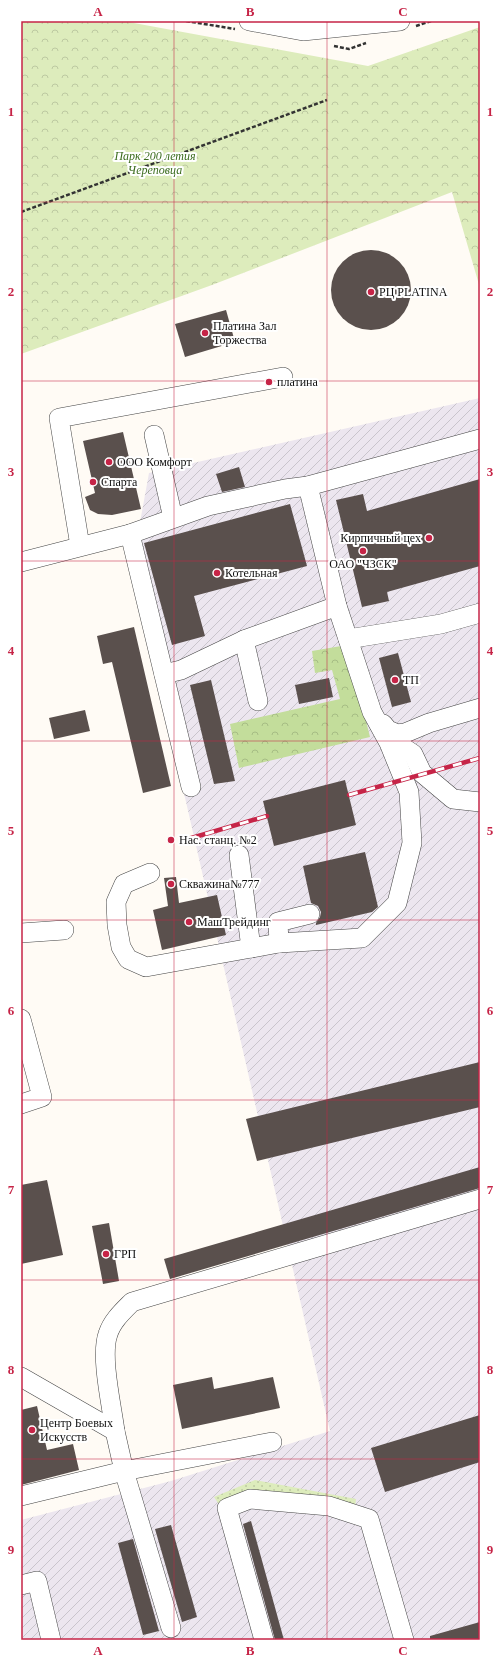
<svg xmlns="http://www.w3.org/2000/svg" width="501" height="1661" font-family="'Times New Roman',serif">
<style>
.industrial{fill:url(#industrial-furrows)}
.grass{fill:url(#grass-dots)}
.forest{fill:url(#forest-crowns)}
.park{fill:url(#park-crowns)}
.building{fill:#5a504d}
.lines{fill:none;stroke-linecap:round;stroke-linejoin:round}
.minor-casing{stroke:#444;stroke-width:20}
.path{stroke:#333;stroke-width:2.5;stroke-dasharray:4 2;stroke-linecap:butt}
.minor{stroke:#fff;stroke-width:19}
.rail-casing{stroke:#c62447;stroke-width:4.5}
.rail{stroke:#fff;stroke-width:3;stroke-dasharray:9;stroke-linecap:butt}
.grid{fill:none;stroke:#c62447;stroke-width:1;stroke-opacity:0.55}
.poi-dot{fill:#c62447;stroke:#fff;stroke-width:1.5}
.labels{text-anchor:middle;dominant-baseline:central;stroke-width:4;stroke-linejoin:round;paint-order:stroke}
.park-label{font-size:12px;font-style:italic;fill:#3b6c1e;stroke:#fff}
.poi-label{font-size:12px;fill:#111;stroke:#fff;text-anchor:start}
.neatline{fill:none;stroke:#c62447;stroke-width:1.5}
.grid-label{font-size:13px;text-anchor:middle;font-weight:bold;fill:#c62447}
</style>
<defs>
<pattern id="industrial-furrows" width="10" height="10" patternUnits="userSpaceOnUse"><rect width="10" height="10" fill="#ece6ef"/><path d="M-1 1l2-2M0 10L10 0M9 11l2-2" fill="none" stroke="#c9c4cc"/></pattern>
<pattern id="grass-dots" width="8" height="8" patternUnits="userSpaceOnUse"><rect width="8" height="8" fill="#ddecbc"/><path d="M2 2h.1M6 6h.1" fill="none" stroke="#bdc9a1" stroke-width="1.8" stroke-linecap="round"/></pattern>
<pattern id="forest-crowns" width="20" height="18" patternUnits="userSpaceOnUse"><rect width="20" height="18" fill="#c3dd9b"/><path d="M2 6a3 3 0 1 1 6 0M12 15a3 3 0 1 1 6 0" fill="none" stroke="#a6bd84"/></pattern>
<pattern id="park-crowns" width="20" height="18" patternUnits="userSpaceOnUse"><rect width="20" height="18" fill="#ddecbc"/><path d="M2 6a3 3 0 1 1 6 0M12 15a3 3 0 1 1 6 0" fill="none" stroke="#bdc9a1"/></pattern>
</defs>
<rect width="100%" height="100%" fill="#fffbf5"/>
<path class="industrial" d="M480,398V1640H21V1520L171,1481L330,1431L132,566L149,473Z"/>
<path class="grass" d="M255,1480L356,1499L355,1508L220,1506L214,1497Z"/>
<path class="forest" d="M347,645L370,737L239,768L230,724L340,699L332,670L315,673L312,651Z"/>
<path class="park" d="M21,21H123L368,66L480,27V288L452,192L212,285L21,354Z"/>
<g class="building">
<circle cx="371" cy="290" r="40"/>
<path d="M226,310L235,342L185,357L175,324Z"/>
<path d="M123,432L141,509L112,515L98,514L90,510L85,497L95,493L83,441Z"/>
<path d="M239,467L245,487L222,492L216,474Z"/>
<path d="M480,479V566L387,592L389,601L362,607L336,500L363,494L367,511Z"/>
<path d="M290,504L307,566L194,596L205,636L172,645L144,543Z"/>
<path d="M134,627L171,786L143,793L112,662L103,664L97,636Z"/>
<path d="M398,653L411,702L392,707L379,658Z"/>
<path d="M329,678L333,697L299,704L295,685Z"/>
<path d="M211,680L235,781L214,784L190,685Z"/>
<path d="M85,710L90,731L54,739L49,718Z"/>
<path d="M345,780L356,825L274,846L263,801Z"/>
<path d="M365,852L378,907L372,912L316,925V923L320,917L321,912L318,906L311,903L303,866Z"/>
<path d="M176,877L179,903L217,895L226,935L162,950L153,910L168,906L164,878Z"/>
<path d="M480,1062V1107L257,1161L246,1119Z"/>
<path d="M480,1167V1188L170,1279L164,1259Z"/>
<path d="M47,1180L63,1255L21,1264V1185Z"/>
<path d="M109,1223L119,1281L103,1284L92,1226Z"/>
<path d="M212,1377L214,1389L273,1377L280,1408L182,1429L173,1385Z"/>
<path d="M37,1406L47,1450L73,1444L79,1470L21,1485V1410Z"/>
<path d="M480,1415V1462L385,1492L371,1448Z"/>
<path d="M251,1521L284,1640H275L243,1524Z"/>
<path d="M171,1525L197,1617L182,1622L155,1529Z"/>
<path d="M133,1539L159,1631L143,1635L118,1543Z"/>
<path d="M480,1622V1640H430V1636Z"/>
</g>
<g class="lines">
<g class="minor-casing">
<g id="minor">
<path d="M249,21L303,31L400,21"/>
<path d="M154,435L173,518"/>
<path d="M130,534L191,787"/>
<path d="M80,546L59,418L283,377"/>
<path d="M21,562L130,534L208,506L285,489L308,486L480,439"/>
<path d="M348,639L441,624L480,613"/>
<path d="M164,674L181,670L244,640"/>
<path d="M258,701L244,640L337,606"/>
<path d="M383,724L388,730L397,734L405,733L429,723L480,708"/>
<path d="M386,736L413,754L422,773L453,799L480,802"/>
<path d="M239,855L251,948"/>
<path d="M150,873L124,884L116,902L117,925L121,947L128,959L146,967L279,943L362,938L397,903L412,843L409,792L389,743L372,712L348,639L337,606L308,486"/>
<path d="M21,933L64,930"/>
<path d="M279,943L278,922L310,914"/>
<path d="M21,1019L42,1097L21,1104"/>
<path d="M21,1377L115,1431L124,1471L21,1496"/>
<path d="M115,1431C112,1407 100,1356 108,1334C112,1321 123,1311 132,1302L480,1199"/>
<path d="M21,1585L37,1581L51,1640"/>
<path d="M171,1628L124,1471L272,1442"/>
<path d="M264,1640L227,1508L250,1499L329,1506L369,1519L404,1640"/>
</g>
</g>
<g class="path">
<path d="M186,21L235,29"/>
<path d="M416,26L431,21"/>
<path d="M334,46L349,49L366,43"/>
<path d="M21,212L327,100"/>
</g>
<use href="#minor" class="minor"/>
<g class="rail-casing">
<g id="rail">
<path d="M349,795L480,758"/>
<path d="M188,839L267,816"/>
</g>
</g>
<use href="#rail" class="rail"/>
</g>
<path class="grid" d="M174,21V1640M327,21V1640M21,202H480M21,381H480M21,561H480M21,741H480M21,920H480M21,1100H480M21,1280H480M21,1459H480"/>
<g class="poi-dot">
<circle cx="371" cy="292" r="4"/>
<circle cx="205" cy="333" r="4"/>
<circle cx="269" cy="382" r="4"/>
<circle cx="109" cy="462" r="4"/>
<circle cx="93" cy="482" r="4"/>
<circle cx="429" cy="538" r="4"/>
<circle cx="363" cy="551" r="4"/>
<circle cx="217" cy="573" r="4"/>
<circle cx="395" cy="680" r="4"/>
<circle cx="171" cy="840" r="4"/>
<circle cx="171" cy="884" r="4"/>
<circle cx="189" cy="922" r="4"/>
<circle cx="106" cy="1254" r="4"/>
<circle cx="32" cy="1430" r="4"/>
</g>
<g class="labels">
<g class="park-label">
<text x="155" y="156">Парк 200 летия<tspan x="155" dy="14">Череповца</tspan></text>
</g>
<g class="poi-label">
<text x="379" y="292">РЦ PLATINA</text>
<text x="213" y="326">Платина Зал<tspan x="213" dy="14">Торжества</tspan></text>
<text x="277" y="382">платина</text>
<text x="117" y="462">ООО Комфорт</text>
<text x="101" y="482">Спарта</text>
<text x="421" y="538" text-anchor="end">Кирпичный цех</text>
<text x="363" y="564" text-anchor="middle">ОАО "ЧЗСК"</text>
<text x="225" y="573">Котельная</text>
<text x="403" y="680">ТП</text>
<text x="179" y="840">Нас. станц. №2</text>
<text x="179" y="884">Скважина№777</text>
<text x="197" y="922">МашТрейдинг</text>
<text x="114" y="1254">ГРП</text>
<text x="40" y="1423">Центр Боевых<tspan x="40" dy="14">Искусств</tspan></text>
</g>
</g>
<rect width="501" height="1661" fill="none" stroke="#ffffff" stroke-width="44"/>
<rect x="22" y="22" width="457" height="1617" class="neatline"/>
<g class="grid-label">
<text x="98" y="16">A</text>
<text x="250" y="16">B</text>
<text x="403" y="16">C</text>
<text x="11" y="116">1</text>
<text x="490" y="116">1</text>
<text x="11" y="296">2</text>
<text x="490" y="296">2</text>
<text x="11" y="476">3</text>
<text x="490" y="476">3</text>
<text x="11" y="655">4</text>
<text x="490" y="655">4</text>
<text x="11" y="835">5</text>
<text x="490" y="835">5</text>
<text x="11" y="1015">6</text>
<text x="490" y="1015">6</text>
<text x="11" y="1194">7</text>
<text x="490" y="1194">7</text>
<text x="11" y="1374">8</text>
<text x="490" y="1374">8</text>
<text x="11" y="1554">9</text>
<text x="490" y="1554">9</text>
<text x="98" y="1655">A</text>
<text x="250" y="1655">B</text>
<text x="403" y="1655">C</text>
</g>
</svg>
